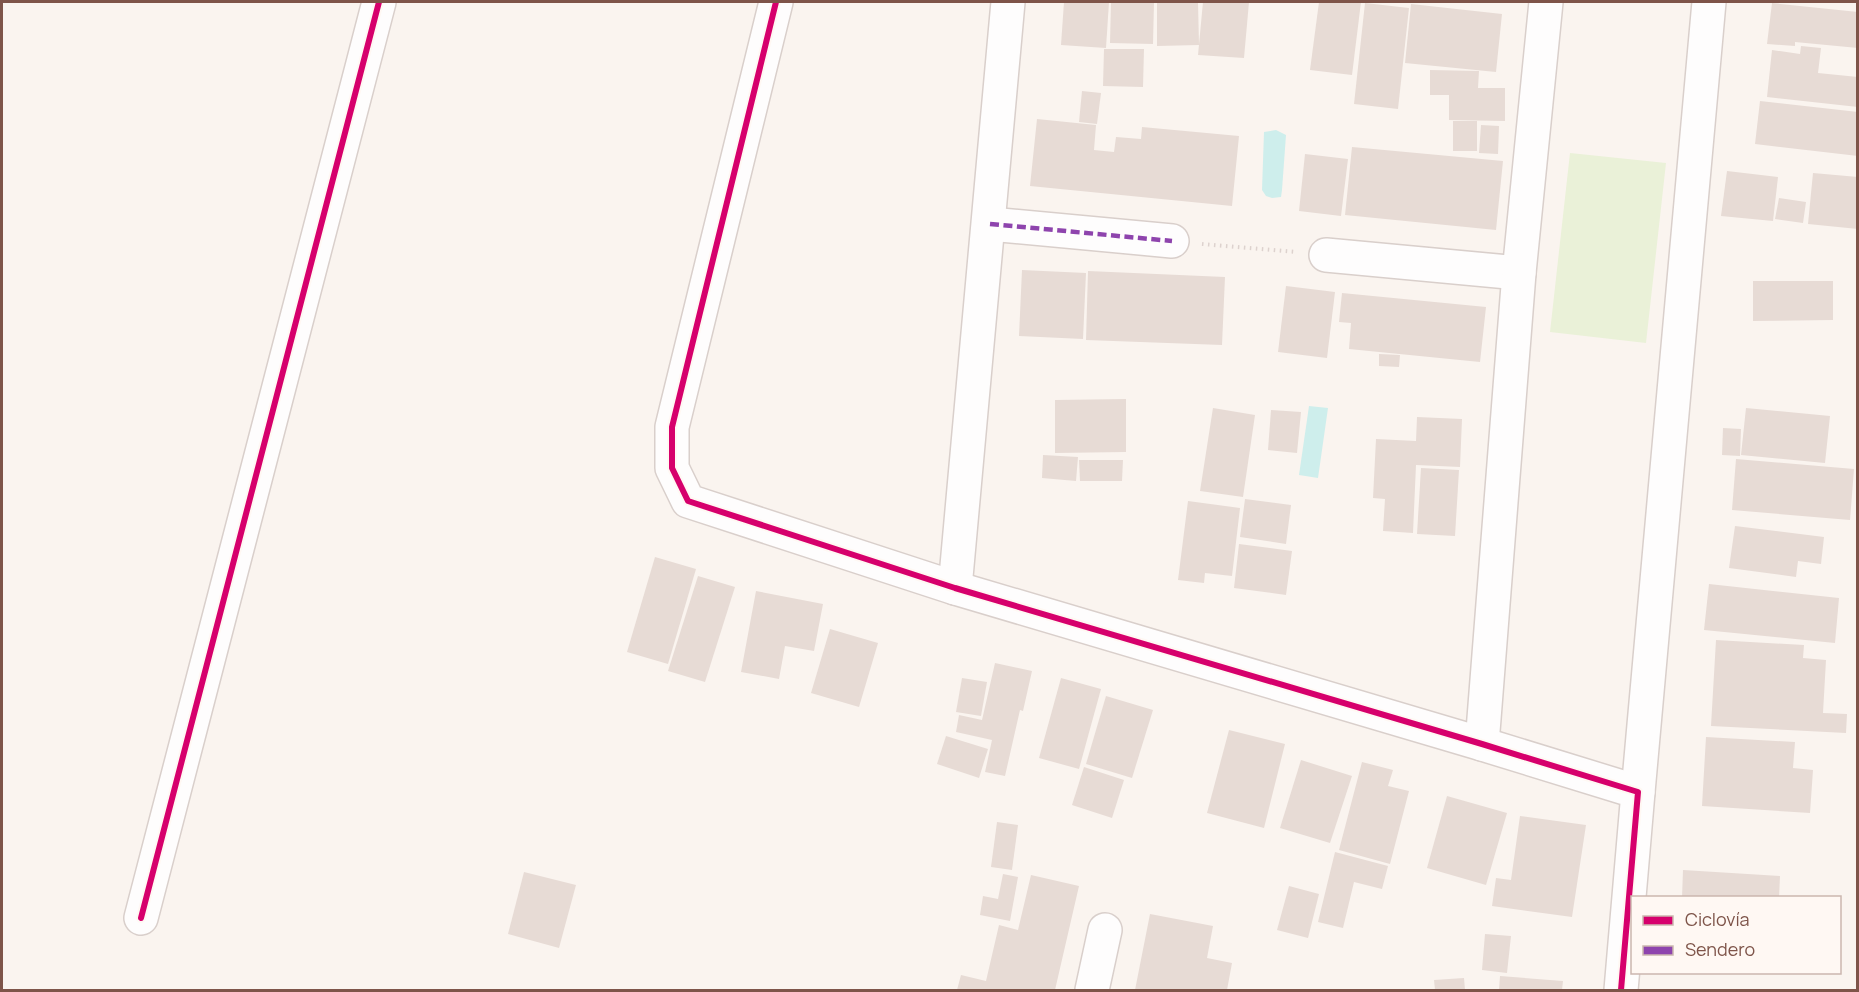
<svg xmlns="http://www.w3.org/2000/svg" width="1859" height="992" font-family="Manrope,sans-serif">
<style>
.green{fill:#eaf1d8}
.water{fill:#ceeeec}
.building{fill:#e7dbd5}
.lines{fill:none;stroke-linecap:round;stroke-linejoin:round}
.minor-casing{stroke:#d9cfcb;stroke-width:36}
.path{stroke:#ddd2ce;stroke-width:4;stroke-dasharray:1.5 4.5;stroke-linecap:butt}
.minor{stroke:#fefdfd;stroke-width:33}
.quiet{stroke:#8e44ad;stroke-width:4.5;stroke-dasharray:9 4.5;stroke-linecap:butt}
.cycleway-casing{stroke:#fff8f3;stroke-width:10}
.cycleway{stroke:#d6006c;stroke-width:6}
</style>
<rect width="100%" height="100%" fill="#faf4ef"/>
<path class="green" d="M1570,153L1666,163L1646,343L1550,332Z"/>
<g class="water">
<path d="M1276,130L1286,135L1282,190L1281,197L1272,198L1266,196L1262,190L1264,132Z"/>
<path d="M1309,406L1328,408L1318,478L1299,475Z"/>
</g>
<g class="building">
<path d="M1064,2H1109L1106,48L1061,45Z"/>
<path d="M1111,2H1154L1153,44L1110,43Z"/>
<path d="M1157,2H1198L1199,45L1157,46Z"/>
<path d="M1203,2H1249L1244,58L1198,55Z"/>
<path d="M1319,2H1361L1352,75L1310,70Z"/>
<path d="M1365,3L1409,8L1398,109L1354,104Z"/>
<path d="M1772,3L1858,12V48L1795,42V46L1767,44Z"/>
<path d="M1411,4L1502,14L1496,72L1405,63Z"/>
<path d="M1801,46L1821,48L1818,73L1858,77V107L1767,97L1772,50L1800,54Z"/>
<path d="M1104,49H1144L1143,87L1103,86Z"/>
<path d="M1430,70L1479,71L1478,88H1505V121L1449,120V95H1430Z"/>
<path d="M1082,91L1101,93L1097,124L1079,122Z"/>
<path d="M1760,101L1858,112V156L1755,144Z"/>
<path d="M1037,119L1096,125L1094,150L1114,152L1116,137L1141,139L1142,127L1239,136L1232,206L1030,186Z"/>
<rect x="1453" y="121" width="24" height="30"/>
<path d="M1481,125L1499,126L1498,154L1479,153Z"/>
<path d="M1352,147L1503,161L1496,230L1345,215Z"/>
<path d="M1305,154L1348,159L1341,216L1299,211Z"/>
<path d="M1727,171L1778,177L1773,221L1721,216Z"/>
<path d="M1813,173L1858,177V229L1808,224Z"/>
<path d="M1779,198L1806,202L1803,223L1775,219Z"/>
<path d="M1022,270L1086,273L1083,339L1019,336Z"/>
<path d="M1088,271L1225,277L1222,345L1086,340Z"/>
<path d="M1753,281H1833V320L1753,321Z"/>
<path d="M1286,286L1335,292L1327,358L1278,352Z"/>
<path d="M1342,293L1486,307L1480,362L1349,349L1351,323L1339,322Z"/>
<path d="M1379,354L1400,355L1399,367L1379,366Z"/>
<path d="M1126,399V452L1055,453V400Z"/>
<path d="M1213,408L1255,415L1243,497L1200,491Z"/>
<path d="M1746,408L1830,416L1825,463L1741,455Z"/>
<path d="M1271,410L1301,412L1297,453L1268,450Z"/>
<path d="M1417,417L1462,419L1460,467L1416,465L1413,533L1383,531L1385,499L1373,498L1376,439L1416,441Z"/>
<path d="M1723,428L1741,429L1740,456L1722,455Z"/>
<path d="M1043,455L1078,457L1076,481L1042,478Z"/>
<path d="M1736,459L1854,469L1850,520L1732,510Z"/>
<path d="M1079,460H1123L1122,481H1080Z"/>
<path d="M1421,468L1459,470L1455,536L1417,534Z"/>
<path d="M1245,499L1291,505L1286,544L1240,537Z"/>
<path d="M1188,501L1240,508L1232,576L1205,573L1204,583L1178,580Z"/>
<path d="M1735,526L1824,537L1821,564L1798,561L1796,577L1729,568Z"/>
<path d="M1239,544L1292,551L1286,595L1234,588Z"/>
<path d="M655,557L696,569L668,664L627,652Z"/>
<path d="M698,576L735,587L705,682L668,671Z"/>
<path d="M1709,584L1839,598L1835,643L1704,630Z"/>
<path d="M756,591L823,604L814,651L785,646L779,679L741,672Z"/>
<path d="M830,629L878,643L859,707L811,693Z"/>
<path d="M1716,640L1804,645L1803,658L1826,660L1823,713L1847,714L1846,733L1711,726Z"/>
<path d="M995,663L1032,671L1023,711L1020,710L1005,776L985,772L992,740L956,732L959,715L982,720Z"/>
<path d="M962,678L987,682L981,716L956,712Z"/>
<path d="M1061,678L1101,689L1079,769L1039,758Z"/>
<path d="M1106,696L1153,710L1132,778L1086,764Z"/>
<path d="M1229,730L1285,744L1264,828L1207,813Z"/>
<path d="M946,736L988,749L979,778L937,764Z"/>
<path d="M1706,737L1795,742L1793,768L1813,770L1810,813L1702,806Z"/>
<path d="M1301,760L1352,776L1330,843L1280,828Z"/>
<path d="M1362,762L1393,770L1388,786L1409,791L1390,864L1339,850Z"/>
<path d="M1084,767L1124,780L1112,818L1072,805Z"/>
<path d="M1447,796L1507,813L1486,885L1427,868Z"/>
<path d="M1520,816L1586,825L1572,917L1492,906L1496,878L1511,880Z"/>
<path d="M997,822L1018,825L1012,870L991,867Z"/>
<path d="M1335,852L1388,866L1382,889L1354,882L1343,928L1318,922Z"/>
<path d="M1683,870L1780,876L1779,898H1682Z"/>
<path d="M524,872L576,885L559,948L508,934Z"/>
<path d="M1003,874L1018,877L1010,921L980,915L983,896L998,899Z"/>
<path d="M1031,875L1079,886L1055,990H957L961,975L986,981L999,925L1018,930Z"/>
<path d="M1289,886L1319,894L1308,938L1277,930Z"/>
<path d="M1150,914L1213,926L1207,958L1232,963L1227,990H1135Z"/>
<path d="M1485,934L1511,936L1507,973L1482,970Z"/>
<path d="M1500,976L1563,981L1562,990H1499Z"/>
<path d="M1464,978L1465,990H1435L1434,980Z"/>
</g>
<g class="lines">
<g class="minor-casing">
<g id="minor">
<path d="M776,2L672,427V468L688,501L955,588L1482,744L1638,792L1621,990"/>
<path d="M990,224L1172,241"/>
<path d="M1326,255L1519,273"/>
<path d="M955,588L1008,2"/>
<path d="M1482,744L1519,273L1546,2"/>
<path d="M1638,792L1709,2"/>
<path d="M141,918L379,2"/>
<path d="M1092,990L1105,930"/>
</g>
</g>
<path class="path" d="M1202,244L1297,252"/>
<use href="#minor" class="minor"/>
<path class="quiet" d="M990,224L1172,241"/>
<g class="cycleway-casing">
<g id="cycleway">
<path d="M776,2L672,427V468L688,501L955,588L1482,744L1638,792L1621,990"/>
<path d="M141,918L379,2"/>
</g>
</g>
<use href="#cycleway" class="cycleway"/>
</g>
<rect width="1859" height="992" fill="none" stroke="#7e5449" stroke-width="6"/>
<rect x="1631" y="896" width="210" height="78" fill="#fff8f3" stroke="#cbb6af" stroke-width="1.5"/>
<rect x="1643" y="916" width="30" height="9" fill="#d6006c" stroke="#cbb6af" stroke-width="1.5"/>
<text x="1685" y="926" font-size="18" fill="#7e5449">Ciclovía</text>
<rect x="1643" y="946" width="30" height="9" fill="#8e44ad" stroke="#cbb6af" stroke-width="1.5"/>
<text x="1685" y="956" font-size="18" fill="#7e5449">Sendero</text>
</svg>
